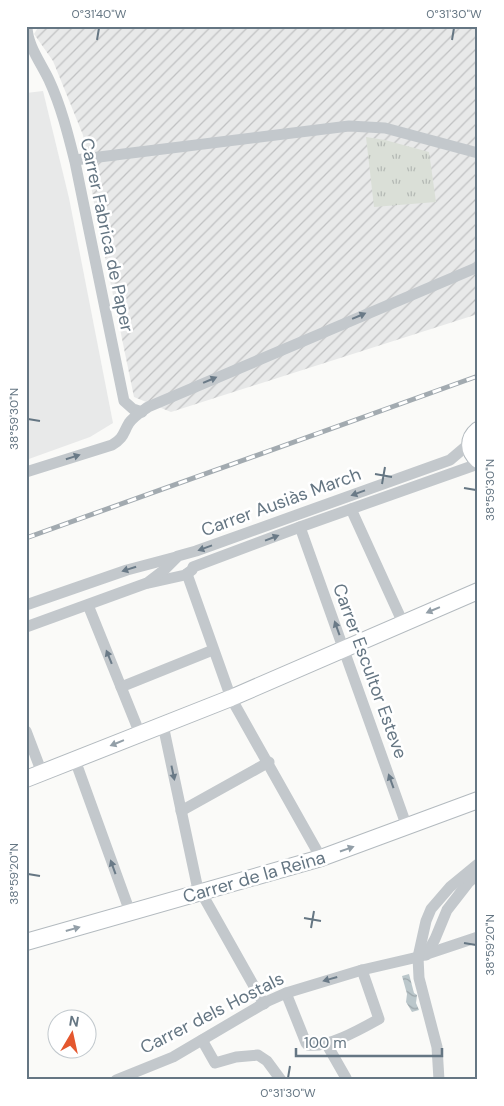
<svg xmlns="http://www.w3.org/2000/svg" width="504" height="1106" font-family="'DM Sans',sans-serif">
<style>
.built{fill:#e8e9e9}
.industrial{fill:url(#industrial-furrows)}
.grass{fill:url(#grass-tufts)}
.water{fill:url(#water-waves)}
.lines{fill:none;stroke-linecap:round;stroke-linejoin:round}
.secondary-casing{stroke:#b3babf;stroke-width:18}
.street{stroke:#c3c8cc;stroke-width:11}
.secondary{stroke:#fff;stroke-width:16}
.rail-casing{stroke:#a2aab0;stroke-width:5}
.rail{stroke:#fff;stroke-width:3;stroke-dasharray:9;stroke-linecap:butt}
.oneway{fill:#6a7a87}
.oneway2{fill:#939fa8}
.ticks{fill:none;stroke:#657683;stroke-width:2}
.labels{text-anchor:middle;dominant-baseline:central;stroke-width:5;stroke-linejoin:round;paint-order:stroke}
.street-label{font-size:18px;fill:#657683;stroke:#fff}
.neatline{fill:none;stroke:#657683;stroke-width:2}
.ticks-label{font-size:12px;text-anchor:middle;fill:#657683}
</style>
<defs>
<pattern id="industrial-furrows" width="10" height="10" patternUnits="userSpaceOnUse" patternTransform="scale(1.25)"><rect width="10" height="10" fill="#e8e9e9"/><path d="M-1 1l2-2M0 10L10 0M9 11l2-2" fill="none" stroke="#c0c1c2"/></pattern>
<pattern id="grass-tufts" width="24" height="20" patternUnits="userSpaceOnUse" patternTransform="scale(1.25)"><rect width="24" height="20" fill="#dadfd7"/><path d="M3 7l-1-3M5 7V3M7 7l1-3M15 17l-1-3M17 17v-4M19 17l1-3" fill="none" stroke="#b4b9b4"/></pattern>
<pattern id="water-waves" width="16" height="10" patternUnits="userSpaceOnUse" patternTransform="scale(1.25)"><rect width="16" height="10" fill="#bbc7cb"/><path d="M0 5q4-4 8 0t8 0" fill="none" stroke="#9ca6aa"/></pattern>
</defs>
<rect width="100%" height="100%" fill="#fafaf8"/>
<path class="built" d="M43,91L69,198L113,423L90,437L26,460V93Z"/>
<path class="industrial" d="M39,26H478V314L171,412L134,397L93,198L83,135L53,61L34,34Z"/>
<path class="grass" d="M366,137L385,140L429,152L436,202L374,207Z"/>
<path class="water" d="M409,974L414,993L417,995L416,1003L419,1010L412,1012L406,1002L407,994L402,976Z"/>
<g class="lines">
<g class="secondary-casing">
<g id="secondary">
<path d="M478,430C467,439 468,451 478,460"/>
<path d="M26,779L231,698L478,591"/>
<path d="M26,942L321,858L478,800"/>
</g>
</g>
<g class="street">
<path d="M27,26C27,45 41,63 49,80C61,106 68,134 75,162L124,401L133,409L142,412"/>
<path d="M75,160L349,126L385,128L478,153"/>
<path d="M26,472L112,445C124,438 123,433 129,423C134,416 141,412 148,407L478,267"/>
<path d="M351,509L403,623"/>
<path d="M300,527L407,827"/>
<path d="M193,567L300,527L478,464"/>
<path d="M187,574L231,698L321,858"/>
<path d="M149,583L185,575L192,570"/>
<path d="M26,605L127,570L176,557"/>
<path d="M88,605L140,734"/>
<path d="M26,627L147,583L164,570L178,556L196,551L450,460L470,443"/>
<path d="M121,687L213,650"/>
<path d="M163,725L197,885L264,1004"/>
<path d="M26,731L42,773"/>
<path d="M75,760L130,912"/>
<path d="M181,811L269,762"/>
<path d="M426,955L435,939L447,910L468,883L478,874"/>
<path d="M286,993L306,1043L308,1045C328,1048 361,1029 379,1019L362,970"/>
<path d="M202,1040L215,1063L236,1057L258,1055L267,1061L281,1080"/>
<path d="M326,1043L346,1078L344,1080"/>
<path d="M116,1080L173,1057L268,1001L286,993L362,970L418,957L478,937"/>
<path d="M439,1080L437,1047L419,978L418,957L426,921L431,909L450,887L478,864"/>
</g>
<use href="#secondary" class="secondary"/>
<g class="rail-casing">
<path id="rail" d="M26,538L478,376"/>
</g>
<use href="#rail" class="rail"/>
</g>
<defs><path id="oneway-solid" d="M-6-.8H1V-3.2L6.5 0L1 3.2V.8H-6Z" transform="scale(1.25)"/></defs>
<g class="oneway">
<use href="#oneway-solid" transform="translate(359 316) rotate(-23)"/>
<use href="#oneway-solid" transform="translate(210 380) rotate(-23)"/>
<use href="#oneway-solid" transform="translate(73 457) rotate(-18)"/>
<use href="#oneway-solid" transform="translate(358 493) rotate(160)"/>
<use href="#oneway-solid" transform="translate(272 538) rotate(-21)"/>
<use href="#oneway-solid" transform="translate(205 548) rotate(160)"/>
<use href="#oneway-solid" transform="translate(129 569) rotate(162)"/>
<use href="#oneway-solid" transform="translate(337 628) rotate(-110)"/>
<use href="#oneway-solid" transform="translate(109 657) rotate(-112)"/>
<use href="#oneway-solid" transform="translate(173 773) rotate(78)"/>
<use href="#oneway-solid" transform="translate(391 781) rotate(-110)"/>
<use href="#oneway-solid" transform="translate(113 867) rotate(-110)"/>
<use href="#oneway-solid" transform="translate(330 979) rotate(164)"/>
</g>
<g class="oneway2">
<use href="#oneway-solid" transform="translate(433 610) rotate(157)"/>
<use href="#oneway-solid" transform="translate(117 743) rotate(158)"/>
<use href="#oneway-solid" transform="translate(347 849) rotate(-19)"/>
<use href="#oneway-solid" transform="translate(73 929) rotate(-16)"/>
</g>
<path class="ticks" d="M97,40L99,28M452,40L454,28M28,419L40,421M375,474L392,477M382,484L385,467M464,488L476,490M28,874L40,876M304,918L321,921M311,928L314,911M464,943L476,945M288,1078L290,1066"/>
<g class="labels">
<g class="street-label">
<text transform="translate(107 235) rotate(78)">Carrer Fabrica de Paper</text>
<text transform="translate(281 502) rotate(-20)">Carrer Ausiàs March</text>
<text transform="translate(370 671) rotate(70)">Carrer Escultor Esteve</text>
<text transform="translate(254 877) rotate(-16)">Carrer de la Reina</text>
<text transform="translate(212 1013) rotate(-27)">Carrer dels Hostals</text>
</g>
</g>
<rect width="504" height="1106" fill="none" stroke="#ffffff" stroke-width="55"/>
<g transform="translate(72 1034) rotate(9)"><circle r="24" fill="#ffffff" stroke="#c1c8cd"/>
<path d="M0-4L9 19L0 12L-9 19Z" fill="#e4572e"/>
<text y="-8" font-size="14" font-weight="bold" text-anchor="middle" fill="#657683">N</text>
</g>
<path d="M296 1048v8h146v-8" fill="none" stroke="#657683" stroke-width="2.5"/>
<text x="304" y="1048" font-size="15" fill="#657683" stroke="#ffffff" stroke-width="4" paint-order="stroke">100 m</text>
<rect x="28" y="28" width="448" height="1050" class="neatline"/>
<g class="ticks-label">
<text x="99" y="18">0°31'40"W</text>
<text x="454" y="18">0°31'30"W</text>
<text transform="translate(14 419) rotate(-90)" y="4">38°59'30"N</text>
<text transform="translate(490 490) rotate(-90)" y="4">38°59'30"N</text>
<text transform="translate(14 874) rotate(-90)" y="4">38°59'20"N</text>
<text transform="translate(490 945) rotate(-90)" y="4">38°59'20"N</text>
<text x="288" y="1097">0°31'30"W</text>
</g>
</svg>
